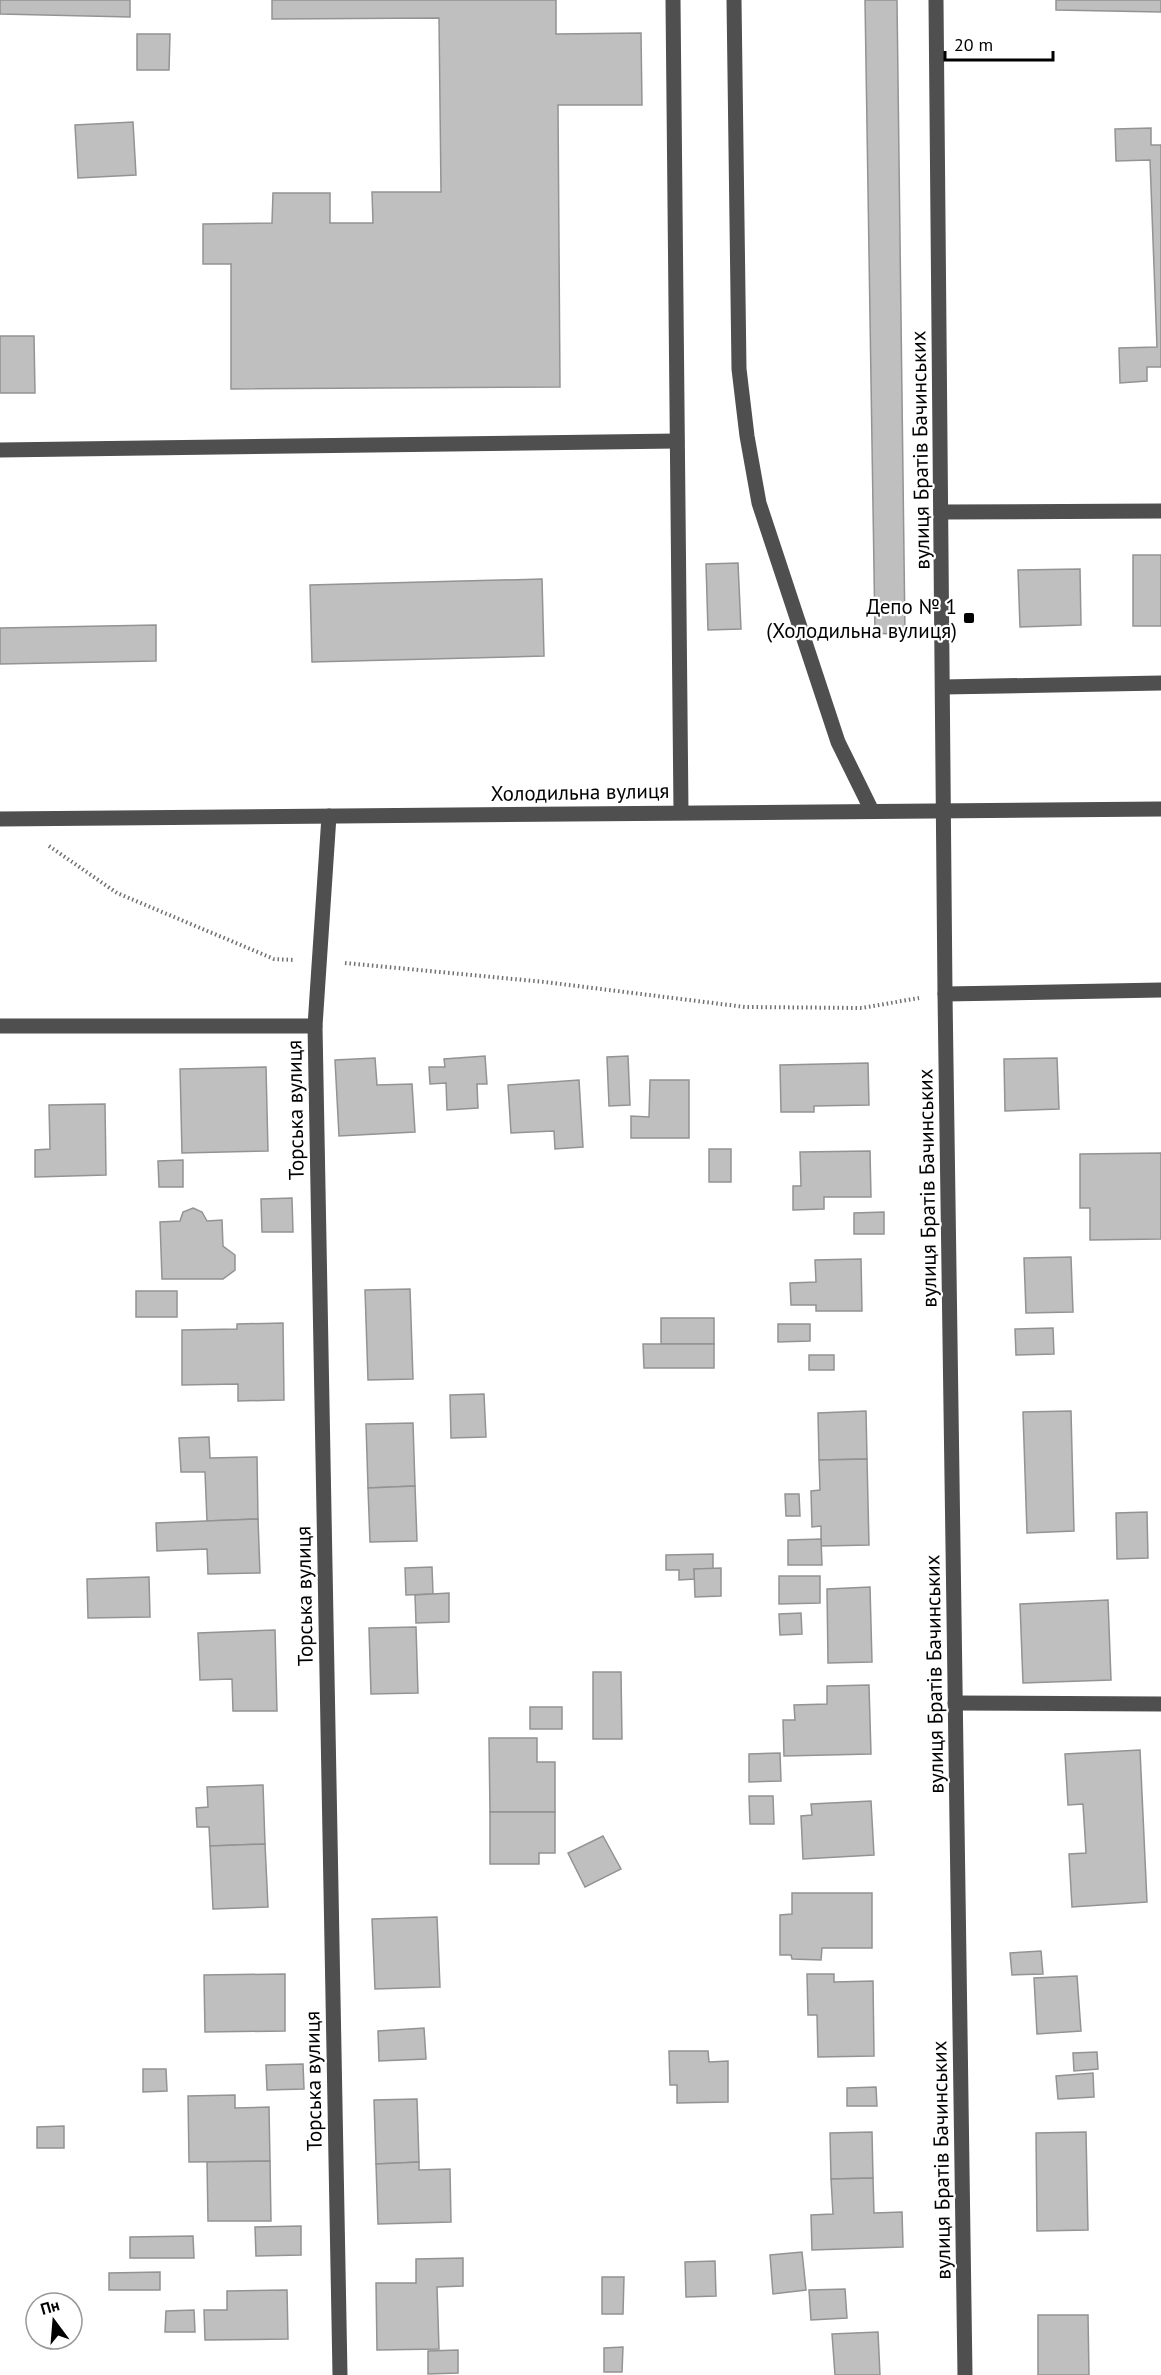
<svg xmlns="http://www.w3.org/2000/svg" width="1161" height="2375" font-family="'PT Sans',sans-serif">
<style>
.building{fill:#bfbfbf;stroke:#939393;stroke-width:1.5}
.lines{fill:none;stroke-linecap:round;stroke-linejoin:round}
.path{stroke:#717171;stroke-width:4;stroke-dasharray:1.5 3;stroke-linecap:butt}
.minor{stroke:#4f4f4f;stroke-width:15}
.poi-dot{fill:#000;stroke:#fff;stroke-width:2}
.labels{text-anchor:middle;dominant-baseline:central;stroke-width:4.5;stroke-linejoin:round;paint-order:stroke}
.street-label{font-size:21px;fill:#000;stroke:#fff}
.poi-label{font-size:21px;fill:#000;stroke:#fff;text-anchor:end}
</style>
<rect width="100%" height="100%" fill="#fff"/>
<g class="building">
<path d="M0,0H130V17L0,14Z"/>
<path d="M272,0H556V34L641,33L642,105H558L560,387L231,389V264H203V224L272,223L273,193H330V223H373L372,192H441L439,18L272,19Z"/>
<path d="M865,0H897L905,635L875,633Z"/>
<path d="M1056,0H1161V12L1056,10Z"/>
<path d="M137,34H170L169,70H137Z"/>
<path d="M133,122L136,175L78,178L75,125Z"/>
<path d="M1151,128V145H1161V367H1147V381L1120,383L1119,348L1157,347L1150,160L1116,161L1115,129Z"/>
<path d="M0,336H34L35,393H0Z"/>
<rect x="1133" y="555" width="28" height="71"/>
<path d="M738,563L741,629L708,630L706,564Z"/>
<path d="M1080,569L1081,625L1020,627L1018,570Z"/>
<path d="M542,579L544,656L312,662L310,585Z"/>
<path d="M156,625V661L0,664V628Z"/>
<path d="M485,1056L487,1084H477L478,1108L447,1110L446,1083L430,1084L429,1067H445L444,1059Z"/>
<path d="M628,1056L630,1105L609,1106L607,1057Z"/>
<path d="M375,1058L377,1085L412,1084L415,1132L339,1136L335,1060Z"/>
<path d="M1057,1058L1059,1109L1005,1111L1004,1059Z"/>
<path d="M868,1063L869,1105L814,1106V1112H781L780,1065Z"/>
<path d="M266,1067L268,1151L182,1153L180,1069Z"/>
<path d="M579,1080L583,1147L555,1149L554,1131L511,1133L508,1085Z"/>
<path d="M650,1080H689V1138H631V1116L649,1117Z"/>
<path d="M105,1104L106,1175L35,1177V1150L50,1149L49,1105Z"/>
<rect x="709" y="1149" width="22" height="33"/>
<path d="M870,1151L871,1197H824V1209L793,1210V1186H801L800,1152Z"/>
<path d="M1161,1153V1239L1090,1240V1208H1080V1154Z"/>
<path d="M183,1160V1187H159L158,1161Z"/>
<path d="M292,1198L293,1232H262L261,1199Z"/>
<path d="M193,1208L202,1212L207,1221L222,1220L223,1246L235,1255V1270L223,1279H162L160,1222L180,1221L183,1212Z"/>
<path d="M884,1212V1234H854V1213Z"/>
<path d="M1071,1257L1073,1312L1026,1313L1024,1258Z"/>
<path d="M861,1259L862,1311H816V1305H791L790,1283L816,1282L815,1260Z"/>
<path d="M410,1289L413,1379L368,1380L365,1290Z"/>
<rect x="136" y="1291" width="41" height="26"/>
<rect x="661" y="1318" width="53" height="26"/>
<path d="M283,1323L284,1400L238,1401V1384L182,1385V1330L237,1329V1324Z"/>
<path d="M778,1324H810V1341L778,1342Z"/>
<path d="M1053,1328L1054,1354L1016,1355L1015,1329Z"/>
<path d="M643,1344H714V1368H644Z"/>
<rect x="809" y="1355" width="25" height="15"/>
<path d="M484,1394L486,1437L451,1438L450,1395Z"/>
<path d="M866,1411L867,1459L819,1460L818,1413Z"/>
<path d="M1071,1411L1074,1531L1027,1533L1023,1412Z"/>
<path d="M413,1423L415,1486L368,1488L366,1424Z"/>
<path d="M209,1437L210,1458L257,1457L258,1519L207,1521L205,1472H181L179,1438Z"/>
<path d="M867,1459L869,1545L821,1546V1526L812,1527L811,1491L820,1490L819,1460Z"/>
<path d="M415,1486L417,1541L370,1542L368,1488Z"/>
<path d="M785,1494H799L800,1516H786Z"/>
<path d="M1147,1512L1148,1558L1117,1559L1116,1513Z"/>
<path d="M258,1519L260,1573L208,1574L207,1549L157,1551L156,1523Z"/>
<path d="M821,1539L822,1565H788V1540Z"/>
<path d="M713,1554V1569H694L695,1579L679,1580V1570H666V1555Z"/>
<path d="M432,1567L433,1594L406,1595L405,1568Z"/>
<path d="M721,1568V1596L695,1597L694,1569Z"/>
<path d="M779,1576H820V1603L779,1604Z"/>
<path d="M149,1577L150,1617L88,1618L87,1579Z"/>
<path d="M870,1587L872,1662L828,1663L827,1589Z"/>
<path d="M449,1593V1622L416,1623L415,1595Z"/>
<path d="M1108,1600L1111,1680L1023,1683L1020,1604Z"/>
<path d="M801,1613L802,1634L780,1635L779,1614Z"/>
<path d="M416,1627L418,1693L371,1694L369,1628Z"/>
<path d="M275,1630L277,1711H233L232,1679L200,1680L198,1633Z"/>
<path d="M593,1672H621L622,1739H593Z"/>
<path d="M869,1685L871,1754L784,1756L783,1720H795L794,1705L827,1704V1686Z"/>
<rect x="530" y="1707" width="32" height="22"/>
<path d="M489,1738H537V1762H555V1812H490Z"/>
<path d="M1140,1750L1147,1902L1072,1907L1069,1854L1086,1853L1083,1804L1068,1805L1065,1754Z"/>
<path d="M780,1753L781,1781L749,1782V1754Z"/>
<path d="M263,1785L265,1844L210,1846L209,1827H197L196,1808L208,1807L207,1787Z"/>
<path d="M749,1796H773L774,1824H750Z"/>
<path d="M871,1801L874,1855L803,1859L801,1816L812,1815L811,1804Z"/>
<path d="M490,1812H555V1853H539V1864H490Z"/>
<path d="M603,1836L621,1869L585,1887L568,1853Z"/>
<path d="M265,1844L268,1907L213,1909L210,1846Z"/>
<path d="M792,1893H872V1948H822L821,1960L792,1959L791,1955H780V1915L792,1914Z"/>
<path d="M437,1917L440,1987L375,1989L372,1919Z"/>
<path d="M1041,1951L1043,1974L1012,1975L1010,1953Z"/>
<path d="M285,1974V2031L205,2032L204,1975Z"/>
<path d="M807,1974H834V1982L873,1981L874,2056L818,2057L817,2015H808Z"/>
<path d="M1077,1976L1081,2031L1037,2034L1034,1978Z"/>
<path d="M424,2028L426,2059L379,2061L378,2031Z"/>
<path d="M669,2051H708L709,2062L728,2061V2102L677,2103V2085H670Z"/>
<path d="M1097,2052L1098,2069L1074,2071L1073,2053Z"/>
<path d="M303,2064L304,2089L267,2090L266,2065Z"/>
<path d="M143,2069H166L167,2091L143,2092Z"/>
<path d="M1093,2073L1094,2097L1058,2099L1056,2076Z"/>
<path d="M876,2087L877,2106H847V2088Z"/>
<path d="M235,2095V2108L269,2107L270,2161L189,2162L188,2096Z"/>
<path d="M417,2099L419,2162L376,2164L374,2100Z"/>
<path d="M64,2126V2148H37V2127Z"/>
<path d="M872,2132L873,2178L831,2179L830,2133Z"/>
<path d="M1086,2132L1088,2230L1037,2231L1036,2133Z"/>
<path d="M270,2161L271,2221H208L207,2162Z"/>
<path d="M419,2162V2170L450,2169L451,2222L378,2224L376,2164Z"/>
<path d="M873,2178L874,2213L902,2212L903,2247L812,2250L811,2215L833,2214L831,2179Z"/>
<path d="M301,2226V2255L256,2256L255,2227Z"/>
<path d="M193,2236L194,2258H130V2237Z"/>
<path d="M802,2252L806,2290L773,2294L770,2255Z"/>
<path d="M463,2258V2286L437,2287L439,2349L377,2350L376,2283H416V2259Z"/>
<path d="M715,2261L716,2296L686,2297L685,2262Z"/>
<path d="M160,2272V2290H109V2273Z"/>
<path d="M602,2277H624L623,2314H602Z"/>
<path d="M845,2289L847,2318L811,2320L809,2290Z"/>
<path d="M287,2290L288,2339L205,2340L204,2310H227V2291Z"/>
<path d="M194,2310L195,2332H165L166,2311Z"/>
<path d="M1038,2315H1088L1089,2375H1038Z"/>
<path d="M878,2332L880,2375H835L832,2334Z"/>
<path d="M623,2347L622,2372H604V2348Z"/>
<path d="M458,2350V2373L428,2374V2351Z"/>
</g>
<g class="lines">
<g class="path">
<path d="M49,846L117,893L274,959L295,960"/>
<path d="M345,963L545,982L745,1007L862,1008L919,998"/>
</g>
<g class="minor">
<path d="M673,0L681,812"/>
<path d="M734,0L739,369L747,436L759,503L838,742L872,811"/>
<path d="M936,0L945,994L965,2375"/>
<path d="M0,450L677,441"/>
<path d="M942,512L1161,511"/>
<path d="M943,687L1161,683"/>
<path d="M329,816L315,1026L340,2375"/>
<path d="M0,819L1161,809"/>
<path d="M945,994L1161,990"/>
<path d="M0,1026H315"/>
<path d="M955,1703L1161,1704"/>
</g>
</g>
<rect class="poi-dot" x="963" y="612" width="12" height="12" rx="3"/>
<g class="labels">
<g class="street-label">
<text transform="translate(920 450) rotate(-91)">вулиця Братів Бачинських</text>
<text transform="translate(580 792) rotate(-1)">Холодильна вулиця</text>
<text transform="translate(295 1110) rotate(-91)">Торська вулиця</text>
<text transform="translate(927 1188) rotate(-91)">вулиця Братів Бачинських</text>
<text transform="translate(304 1596) rotate(-91)">Торська вулиця</text>
<text transform="translate(934 1674) rotate(-91)">вулиця Братів Бачинських</text>
<text transform="translate(313 2081) rotate(-91)">Торська вулиця</text>
<text transform="translate(941 2160) rotate(-91)">вулиця Братів Бачинських</text>
</g>
<g class="poi-label">
<text x="957" y="606">Депо № 1<tspan x="957" dy="24">(Холодильна вулиця)</tspan></text>
</g>
</g>
<g transform="translate(54 2321) rotate(344)"><circle r="28" fill="#ffffff" stroke="#999999" stroke-width="1.5"/>
<path d="M0-4.5L10 22L0 15L-10 22Z" fill="#000000"/>
<text y="-9" font-size="16" font-weight="bold" text-anchor="middle" fill="#000000">Пн</text>
</g>
<path d="M945 51v9h108v-9" fill="none" stroke="#000000" stroke-width="3"/>
<text x="954" y="51" font-size="18" fill="#000000" stroke="#ffffff" stroke-width="4.5" paint-order="stroke">20 m</text>
</svg>
